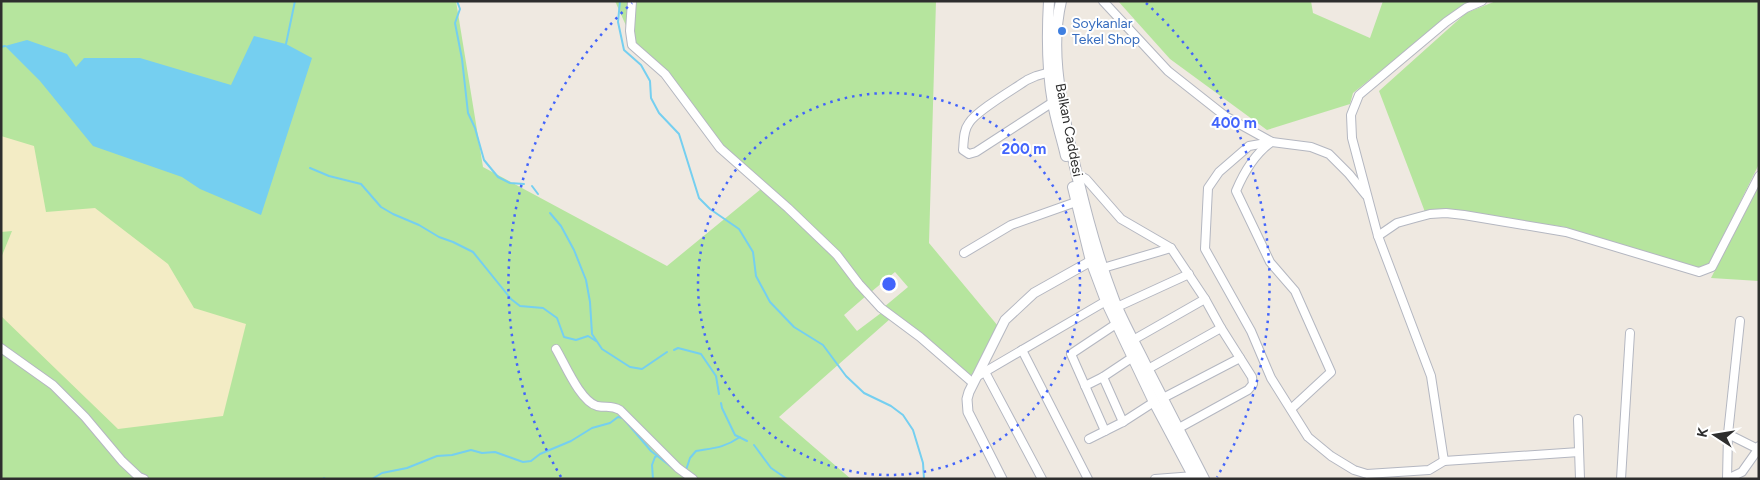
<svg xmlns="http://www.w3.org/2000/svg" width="1760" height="480" font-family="Figtree,sans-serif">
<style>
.green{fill:#b6e59e}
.sand{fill:#f3ecc5}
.water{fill:#75cff0}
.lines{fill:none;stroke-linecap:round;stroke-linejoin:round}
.stream{stroke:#75cff0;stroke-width:2}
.minor-casing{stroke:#b4b7c1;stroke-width:10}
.tertiary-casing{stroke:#b4b7c1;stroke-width:11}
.secondary-casing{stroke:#b4b7c1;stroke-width:12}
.minor{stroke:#fff;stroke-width:8}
.tertiary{stroke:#fff;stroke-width:9}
.secondary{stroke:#fff;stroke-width:10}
.ring{fill:none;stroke:#4264fb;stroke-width:2.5;stroke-dasharray:2.5 5}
.shop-dot{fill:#3f7fe0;stroke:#fff;stroke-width:2}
.labels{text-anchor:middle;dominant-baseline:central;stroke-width:4;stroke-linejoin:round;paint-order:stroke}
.shop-label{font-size:14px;fill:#366cbe;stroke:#fff;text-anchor:start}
.street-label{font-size:14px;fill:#2e2e2e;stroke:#fff}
.centre{fill:#4264fb;stroke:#fff;stroke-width:2.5}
.ring-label{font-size:15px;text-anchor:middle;font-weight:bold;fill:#4264fb;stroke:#fff;stroke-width:4;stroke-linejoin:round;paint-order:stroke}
</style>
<rect width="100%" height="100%" fill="#efe9e1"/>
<g class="green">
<path d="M1,1H456L483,167L667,266L761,189L835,256L866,296L844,315L857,331L881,313L890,319L779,417L851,479H1Z"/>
<path d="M615,1H629L628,30Z"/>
<path d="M634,1H936L929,243L998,326L971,376L923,334L884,307L908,287L895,272L871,292L862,283L841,253L767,184L721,146L708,125L668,72L636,45L632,32Z"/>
<path d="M1118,1H1311L1313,13L1370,38L1383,1H1472L1463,5L1353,93L1350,104L1267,130L1170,59Z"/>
<path d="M1496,1H1759V164L1710,263L1699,269L1565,227L1446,210L1425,212L1379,91L1466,13Z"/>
<path d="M1759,185V281L1711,278Z"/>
</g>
<path class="sand" d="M1,136L34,146L46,212L95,208L168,264L194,308L246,324L223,416L118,429L1,316V258L12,231L1,232Z"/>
<path class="water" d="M254,36L286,44L312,58L261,215L200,189L182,177L93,146L40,81L5,46L27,40L67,54L76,67L84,58H140L231,85Z"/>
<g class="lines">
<g class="stream">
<path d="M457,1L460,9L455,23L462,59L468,113L475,128L484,160L498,177L510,183L524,184"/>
<path d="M620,1L618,22L624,50L641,65L650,81L651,98L659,113L679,134L699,198L710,209L739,229L753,252L756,276L770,302L794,327L823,345L846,376L864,393L891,406L903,415L913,430L923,463L924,479"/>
<path d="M286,44L295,1"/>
<path d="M1,47L5,46"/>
<path d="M310,168L329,176L361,184L381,207L393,214L419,225L439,237L453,242L473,252L511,299L520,306L543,308L557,318L564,337L576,340L588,336L596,341"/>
<path d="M532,186L538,194"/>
<path d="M550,213L561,226L574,250L586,280L590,302L592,334L602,349L630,367L642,369L667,352"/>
<path d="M674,350L678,348L701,354L716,376L719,394"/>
<path d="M721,403L722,408L735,435L747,441"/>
<path d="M754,445L771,468L787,479"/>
<path d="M686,470L690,458L696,451C714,448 724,448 740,437"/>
<path d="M324,478L325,479"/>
<path d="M372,479L382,473L407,468L437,456L452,455L471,450L482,453L495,452L523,462L531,461L540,454L571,441L592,428L610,423L618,417L623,418L651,451L674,469"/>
<path d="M653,479L652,465L655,457L657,456"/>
</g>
<g class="minor-casing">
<g id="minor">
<path d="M632,1L630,31L632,45L665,74L720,148L788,208L837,255L859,284L881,308L920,337L973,383"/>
<path d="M1103,1L1168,71L1225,116L1272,142L1311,147L1329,154L1349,174L1366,195"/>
<path d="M1482,1L1466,8L1446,22L1359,95L1351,115L1352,138L1378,236L1431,376L1444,461L1579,452"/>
<path d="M1050,72L1036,76L1027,80C1014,89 976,111 969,123C963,131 964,141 963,150L969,154L976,152L1053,102"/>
<path d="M1272,142L1249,146L1219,172L1208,188L1205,249L1251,331L1271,378L1308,437L1331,456L1354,470L1367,474L1429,470L1444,461"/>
<path d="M1270,143C1254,155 1244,172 1236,191L1270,262L1295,291L1331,372L1291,409"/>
<path d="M1076,173L1086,179L1121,219L1171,248L1205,299L1221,328L1252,377L1253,384L1248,390L1179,428"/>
<path d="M1378,236L1397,223L1415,218L1430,214L1446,213L1464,215L1566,232L1699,272L1712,267L1759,176"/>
<path d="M964,253L1011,225L1076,202"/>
<path d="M1103,268L1171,248"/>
<path d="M1117,307L1189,274"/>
<path d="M1133,340L1205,299"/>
<path d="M1,348L53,385L85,417L122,461L139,477L144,479"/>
<path d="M556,349C565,364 580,401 597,406C607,408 611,405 620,410L678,468L693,479"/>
<path d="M1022,350L1088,479"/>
<path d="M1148,369L1221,328"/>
<path d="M985,372L1042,479"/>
<path d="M976,377L1106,301"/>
<path d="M1103,377L1123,422"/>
<path d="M1085,386L1103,377L1133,357"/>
<path d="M1163,398L1240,358"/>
<path d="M1578,419L1580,479"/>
<path d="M1105,431L1071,354L1116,324"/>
<path d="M1728,434L1758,449L1759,446"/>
<path d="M1089,439L1123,422L1154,402"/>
<path d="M1155,479L1194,476"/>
<path d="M1621,479L1630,333"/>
<path d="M1727,479L1728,434L1740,321"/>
<path d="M1727,479L1742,472L1759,448"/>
</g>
</g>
<g class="tertiary-casing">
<path id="tertiary" d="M1002,479L968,412L967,399L969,392L1005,320L1034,293L1091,261"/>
</g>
<g class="secondary-casing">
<g id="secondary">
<path d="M1049,1C1047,35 1047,69 1053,103C1056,121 1062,138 1066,156"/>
<path d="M1061,1C1050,47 1060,95 1069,140C1081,194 1094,248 1114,300C1123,323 1136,345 1147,368C1166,405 1185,442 1204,479"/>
<path d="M1073,187L1091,261L1106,301L1154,402L1195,479"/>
</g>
</g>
<use href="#minor" class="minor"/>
<use href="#tertiary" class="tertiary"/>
<use href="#secondary" class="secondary"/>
</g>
<g class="ring">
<circle cx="889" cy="284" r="191"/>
<path d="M561 477A381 381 0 0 1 632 3M1146 3A381 381 0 0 1 1217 477"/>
</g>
<circle class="shop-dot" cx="1062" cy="31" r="5"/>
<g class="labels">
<g class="shop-label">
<text x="1072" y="23">Soykanlar<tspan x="1072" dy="16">Tekel Shop</tspan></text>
</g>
<g class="street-label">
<text transform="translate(1069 130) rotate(79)">Balkan Caddesi</text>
</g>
</g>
<circle cx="889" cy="284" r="8" class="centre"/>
<g class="ring-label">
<text x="1234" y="128">400 m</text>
<text x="1024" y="154">200 m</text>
</g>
<rect width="1760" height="480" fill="none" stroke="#2e2e2e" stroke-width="5"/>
<g transform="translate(1715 435) rotate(282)" stroke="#ffffff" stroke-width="4" paint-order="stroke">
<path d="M0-4L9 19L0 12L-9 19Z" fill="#2e2e2e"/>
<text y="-8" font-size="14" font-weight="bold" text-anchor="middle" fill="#2e2e2e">K</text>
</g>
</svg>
